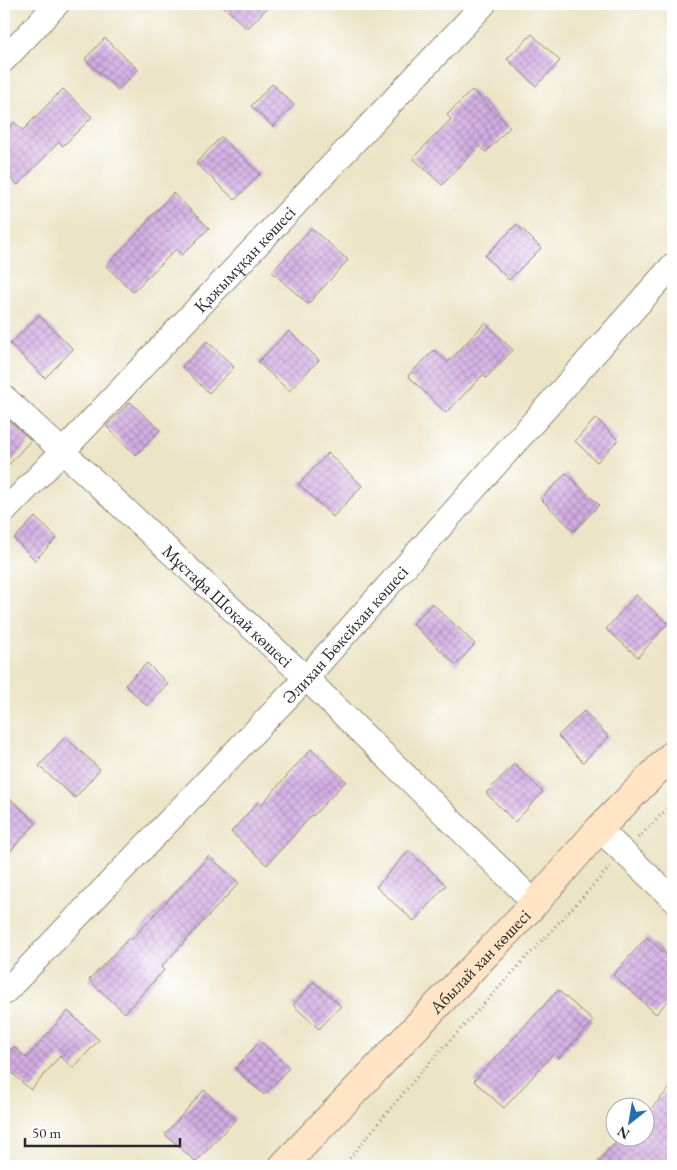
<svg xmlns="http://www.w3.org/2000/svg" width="677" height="1170" font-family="'EB Garamond',serif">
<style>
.building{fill:url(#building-cross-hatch)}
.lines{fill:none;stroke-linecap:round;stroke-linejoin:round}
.street-casing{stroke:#8c8878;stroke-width:26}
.secondary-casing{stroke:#8c8878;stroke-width:30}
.path{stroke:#8c8878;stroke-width:3;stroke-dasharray:1 4;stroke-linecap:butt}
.street{stroke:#fff;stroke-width:24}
.secondary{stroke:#ffe4c6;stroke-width:28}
.labels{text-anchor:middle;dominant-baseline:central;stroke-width:4;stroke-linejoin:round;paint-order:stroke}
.street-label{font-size:18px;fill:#2b2b2b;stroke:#fff}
</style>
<defs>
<pattern id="building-cross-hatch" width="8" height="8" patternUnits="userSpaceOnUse" patternTransform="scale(1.25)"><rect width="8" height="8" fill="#d3ace3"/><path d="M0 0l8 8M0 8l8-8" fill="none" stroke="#ab8cb8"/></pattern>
</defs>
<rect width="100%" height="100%" fill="#fff"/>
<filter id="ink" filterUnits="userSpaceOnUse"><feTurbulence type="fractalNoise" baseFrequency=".02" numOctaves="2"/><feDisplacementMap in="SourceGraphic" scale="10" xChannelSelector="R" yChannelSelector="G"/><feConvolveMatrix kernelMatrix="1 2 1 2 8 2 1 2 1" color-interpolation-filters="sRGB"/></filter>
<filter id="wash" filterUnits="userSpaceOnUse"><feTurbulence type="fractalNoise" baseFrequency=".0096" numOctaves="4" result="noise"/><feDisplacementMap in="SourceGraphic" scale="20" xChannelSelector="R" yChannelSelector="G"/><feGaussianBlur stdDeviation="1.12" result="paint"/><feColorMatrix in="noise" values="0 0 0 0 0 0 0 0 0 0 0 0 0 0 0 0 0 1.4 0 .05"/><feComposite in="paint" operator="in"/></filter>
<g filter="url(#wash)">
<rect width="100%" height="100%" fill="#ece4c6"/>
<g id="blocks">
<g class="building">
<path d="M221,4H271L247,29Z"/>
<path d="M532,34L560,61L536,86L507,59Z"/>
<path d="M105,38L138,70L118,90L85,59Z"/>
<path d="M272,84L294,105L273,127L251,106Z"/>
<path d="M63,89L92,117L63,146L59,142L18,185L4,172V133L14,122L23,130Z"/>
<path d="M472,90L510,127L486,152L479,146L442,185L413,158L451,119L447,115Z"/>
<path d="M221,137L260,174L235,200L196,163Z"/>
<path d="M173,193L209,228L182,255L176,249L133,292L106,266L148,222L147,221Z"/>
<path d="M517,224L541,248L509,280L485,256Z"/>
<path d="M311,228L348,260L308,304L272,272Z"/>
<path d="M39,315L73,349L45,378L10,344Z"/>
<path d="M485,323L513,350L486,378L483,375L446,413L408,376L434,350L448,362Z"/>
<path d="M289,331L319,360L289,391L258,362Z"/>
<path d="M207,341L234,367L209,393L182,367Z"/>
<path d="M130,402L160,430L136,455L106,426Z"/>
<path d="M4,416L31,440L4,470Z"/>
<path d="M596,418L618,440L597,462L575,441Z"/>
<path d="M328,453L362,486L333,517L299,484Z"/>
<path d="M566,473L599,505L574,531L541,499Z"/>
<path d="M35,517L57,538L35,560L14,539Z"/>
<path d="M636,595L668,623L638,657L606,629Z"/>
<path d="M432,603L475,644L456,665L413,624Z"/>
<path d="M147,663L168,684L147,706L125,685Z"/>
<path d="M584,711L609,737L583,762L558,736Z"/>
<path d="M65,737L100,769L75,798L39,766Z"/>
<path d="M311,749L346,781L313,816L312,815L267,865L231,832L258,802L261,805Z"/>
<path d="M514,764L543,792L515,822L486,793Z"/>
<path d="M4,793L36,823L4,858Z"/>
<path d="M409,851L446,885L414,921L376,887Z"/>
<path d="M209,856L239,883L161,967L164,970L125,1013L89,980L129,938L131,940Z"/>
<path d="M647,937L673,961V995L656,1014L613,975Z"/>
<path d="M314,982L341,1006L319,1029L293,1005Z"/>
<path d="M558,990L593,1021L559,1058L554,1053L504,1108L474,1081Z"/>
<path d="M68,1011L99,1040L73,1068L60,1056L31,1090L4,1066V1059L14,1047L26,1058Z"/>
<path d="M260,1041L289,1068L264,1095L235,1069Z"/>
<path d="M673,1085V1150L658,1166H594L620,1138H644V1116Z"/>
<path d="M204,1090L236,1119L196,1162L165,1134Z"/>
</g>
</g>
</g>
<g filter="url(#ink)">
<use href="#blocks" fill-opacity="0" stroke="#8c8878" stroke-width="1"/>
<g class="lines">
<g class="street-casing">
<g id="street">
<path d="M4,60L57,4"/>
<path id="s1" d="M4,397L306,678L535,903"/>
<path id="s2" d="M4,512L63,451L484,4"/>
<path d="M599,829L673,899"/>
<path id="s3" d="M4,993L306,678L673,265"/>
</g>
</g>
<g class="secondary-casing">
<g id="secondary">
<path id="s4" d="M283,1166L535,903L599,829L673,754"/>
</g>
</g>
<g class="path">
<path d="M638,838L673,803"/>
<path d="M343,1166L420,1073L610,867"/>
</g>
<use href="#street" class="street"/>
<use href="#secondary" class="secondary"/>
</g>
</g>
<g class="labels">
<g class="street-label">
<text stroke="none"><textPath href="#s2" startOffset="349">Қажымұқан көшесі</textPath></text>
<text stroke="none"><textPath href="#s1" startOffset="306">Мұстафа Шоқай көшесі</textPath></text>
<text stroke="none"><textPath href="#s3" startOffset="495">Әлихан Бөкейхан көшесі</textPath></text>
<text stroke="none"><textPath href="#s4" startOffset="284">Абылай хан көшесі</textPath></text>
</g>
</g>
<rect width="677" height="1170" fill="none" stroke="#fff" stroke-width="20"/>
<g transform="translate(630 1122) rotate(211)"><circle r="24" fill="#ffffff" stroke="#aaaaaa"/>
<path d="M0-4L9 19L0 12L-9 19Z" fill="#1f6fb2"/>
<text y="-8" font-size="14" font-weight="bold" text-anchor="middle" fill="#2b2b2b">N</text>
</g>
<path d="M25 1138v8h155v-8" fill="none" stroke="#2b2b2b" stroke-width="2.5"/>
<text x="32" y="1138" font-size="15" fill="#2b2b2b" stroke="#ffffff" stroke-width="4" paint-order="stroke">50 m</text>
</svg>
